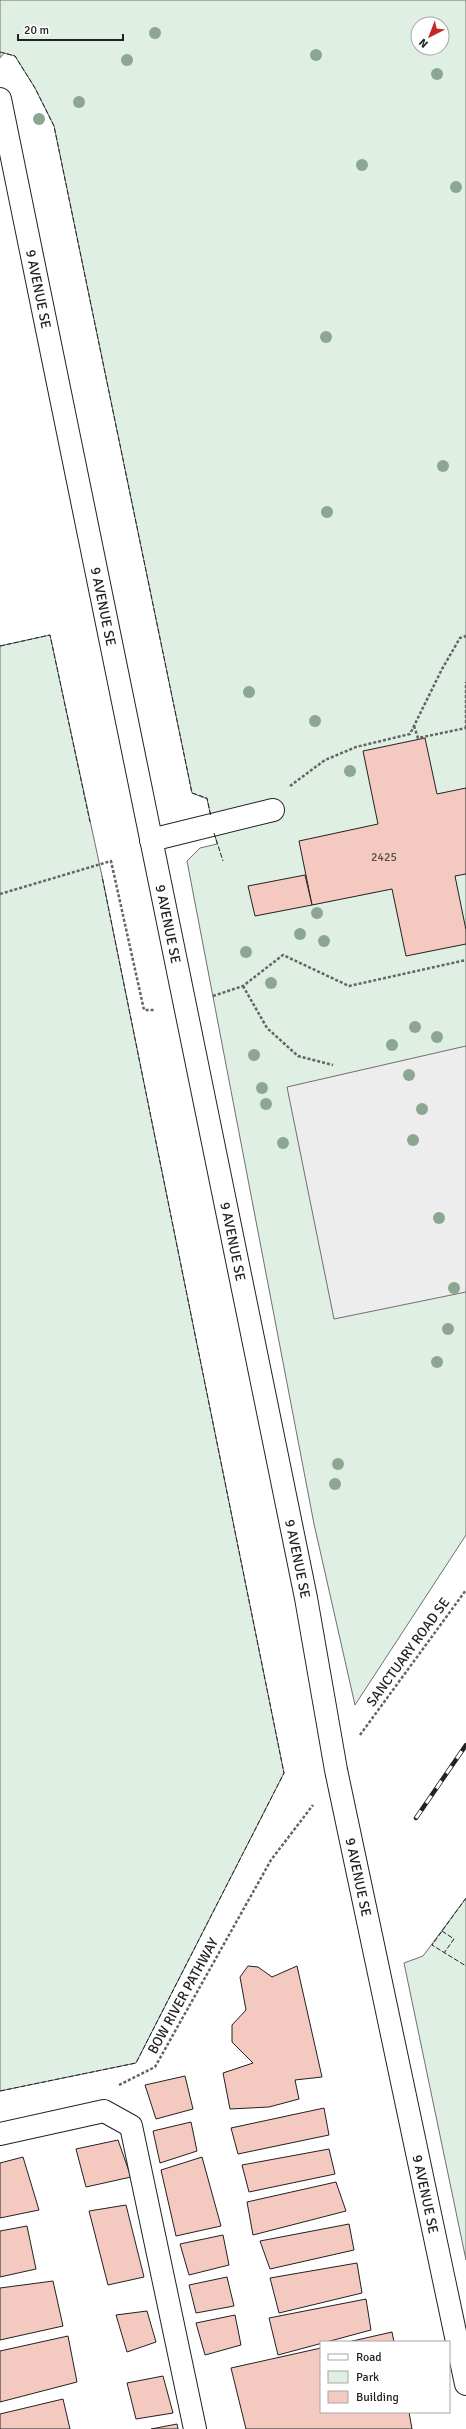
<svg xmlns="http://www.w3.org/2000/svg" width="466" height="2429" font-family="Signika,sans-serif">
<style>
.green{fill:#e0efe3;stroke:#6f6f6f;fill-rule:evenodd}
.parking{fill:#ededed;stroke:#6f6f6f}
.building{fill:#f3c9c0;stroke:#222}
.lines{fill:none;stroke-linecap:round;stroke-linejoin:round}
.minor-casing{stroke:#222;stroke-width:24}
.path{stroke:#646464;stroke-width:2.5;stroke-dasharray:3 2;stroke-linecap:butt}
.minor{stroke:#fff;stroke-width:22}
.rail-casing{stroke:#222;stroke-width:4.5}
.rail{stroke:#fff;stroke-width:3;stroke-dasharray:9;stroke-linecap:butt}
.fence{stroke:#222;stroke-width:1;stroke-dasharray:5 2;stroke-linecap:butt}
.tree{fill:#8da692}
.labels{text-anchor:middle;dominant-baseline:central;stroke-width:3;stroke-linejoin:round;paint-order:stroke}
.number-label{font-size:12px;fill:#564c4a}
.street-label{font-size:14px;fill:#222;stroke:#fff}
</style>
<rect width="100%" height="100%" fill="#fff"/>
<g class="green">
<path d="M0,0H466V1535L355,1705L314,1524L187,861L200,848L217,844L207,799L192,793L54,126L35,88L15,56L4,53L0,58ZM418,24H442V48H418Z"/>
<path d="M50,635L102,876L284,1773L136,2063L0,2091V646Z"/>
<path d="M466,1898V2260L404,1963L423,1956Z"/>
</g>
<path class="parking" d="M466,1046V1292L334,1319L287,1087Z"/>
<g class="building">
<path d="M425,738L437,794L466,788V874L455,876L466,930V944L406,956L392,889L312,905L299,841L378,824L363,751Z"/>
<path d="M305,875L312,905L255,916L248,886Z"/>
<path d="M248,1966L258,1967L272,1977L297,1966L322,2077L295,2080L299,2099L269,2107L230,2109L223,2073L253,2063L232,2042V2025L246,2010L240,1977Z"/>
<path d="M185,2076L193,2109L156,2119L145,2085Z"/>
<path d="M324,2108L329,2135L238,2154L231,2128Z"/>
<path d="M191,2122L197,2151L160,2163L153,2131Z"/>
<path d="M118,2140L131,2177L86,2187L76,2149Z"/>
<path d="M329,2149L335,2174L249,2192L242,2165Z"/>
<path d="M23,2157L39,2210L0,2218V2163Z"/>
<path d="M202,2157L221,2226L176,2236L161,2170Z"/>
<path d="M336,2182L346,2211L253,2235L247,2202Z"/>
<path d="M126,2205L144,2277L108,2285L89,2211Z"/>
<path d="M349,2224L354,2250L270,2269L260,2241Z"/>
<path d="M27,2226L36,2269L0,2277V2231Z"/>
<path d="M223,2235L229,2265L189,2275L180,2244Z"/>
<path d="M357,2263L362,2293L279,2313L270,2278Z"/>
<path d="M227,2277L234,2306L196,2313L189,2285Z"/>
<path d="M53,2281L63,2326L0,2340V2288Z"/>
<path d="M366,2299L371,2330L278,2355L269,2318Z"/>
<path d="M147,2311L156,2342L127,2352L116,2315Z"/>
<path d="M235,2315L241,2345L205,2355L196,2323Z"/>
<path d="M392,2332L394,2342H348Z"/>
<path d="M68,2336L77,2382L0,2402V2351Z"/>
<path d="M321,2348V2412H409L412,2429H246L231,2368Z"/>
<path d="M163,2376L173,2413L136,2419L127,2383Z"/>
<path d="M63,2399L70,2429H0V2414Z"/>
<path d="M177,2424L178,2429H151Z"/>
</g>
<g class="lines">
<g class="minor-casing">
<g id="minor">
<path id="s1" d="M0,99L306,1598L336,1770L466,2384"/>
<path d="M151,840L273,810"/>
<path d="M0,2134L104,2111L131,2126L195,2429"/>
</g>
</g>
<g class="path">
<path d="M414,726L418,738L466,728"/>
<path d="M466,728V682"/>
<path d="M290,786L325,760L356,747L410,734L442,669L460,638L466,636"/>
<path d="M0,894L111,861L144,1010H154"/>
<path d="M243,986L267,1028L298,1056L333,1065"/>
<path d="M213,996L243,986L283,955L349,986L466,960"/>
<path d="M360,1735L466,1590"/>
<path d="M119,2085L155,2067L271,1860L313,1805"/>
</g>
<use href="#minor" class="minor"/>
<g class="rail-casing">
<path id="rail" d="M416,1818L466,1745"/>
</g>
<use href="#rail" class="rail"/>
<g class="fence">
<path d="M0,52L15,56L35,88L54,126L192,793L207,798L211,817"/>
<path d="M0,646L50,635L90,822"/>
<path d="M214,833L223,861"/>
<path d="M466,1898L432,1945L466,1966"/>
<path d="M442,1931L454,1939L444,1953"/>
<path d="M0,2091L136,2063L284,1773L102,876"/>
</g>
</g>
<g class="tree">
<circle cx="155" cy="33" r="6"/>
<circle cx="316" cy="55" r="6"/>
<circle cx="127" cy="60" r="6"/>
<circle cx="437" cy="74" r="6"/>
<circle cx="79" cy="102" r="6"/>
<circle cx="39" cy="119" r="6"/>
<circle cx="362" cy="165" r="6"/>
<circle cx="456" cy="187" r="6"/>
<circle cx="326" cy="337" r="6"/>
<circle cx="443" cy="466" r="6"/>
<circle cx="327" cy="512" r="6"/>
<circle cx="249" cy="692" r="6"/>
<circle cx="315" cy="721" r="6"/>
<circle cx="350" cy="771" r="6"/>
<circle cx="317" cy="913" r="6"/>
<circle cx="300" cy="934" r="6"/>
<circle cx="324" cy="941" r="6"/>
<circle cx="246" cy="952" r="6"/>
<circle cx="271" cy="983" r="6"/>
<circle cx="415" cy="1027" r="6"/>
<circle cx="437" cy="1037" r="6"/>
<circle cx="392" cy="1045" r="6"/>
<circle cx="254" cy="1055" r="6"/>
<circle cx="409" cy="1075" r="6"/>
<circle cx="262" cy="1088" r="6"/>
<circle cx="266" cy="1104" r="6"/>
<circle cx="422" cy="1109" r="6"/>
<circle cx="413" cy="1140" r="6"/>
<circle cx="283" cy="1143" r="6"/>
<circle cx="439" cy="1218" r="6"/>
<circle cx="454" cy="1288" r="6"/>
<circle cx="448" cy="1329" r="6"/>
<circle cx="437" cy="1362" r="6"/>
<circle cx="338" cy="1464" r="6"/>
<circle cx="335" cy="1484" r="6"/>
</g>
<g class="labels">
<g class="number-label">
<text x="384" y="857">2425</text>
</g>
<g class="street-label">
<text stroke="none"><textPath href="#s1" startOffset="194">9 AVENUE SE</textPath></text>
<text stroke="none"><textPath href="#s1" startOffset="518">9 AVENUE SE</textPath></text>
<text stroke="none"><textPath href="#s1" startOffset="842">9 AVENUE SE</textPath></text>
<text stroke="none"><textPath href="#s1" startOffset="1166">9 AVENUE SE</textPath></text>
<text stroke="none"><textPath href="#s1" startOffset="1490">9 AVENUE SE</textPath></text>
<text transform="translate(408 1652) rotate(-54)">SANCTUARY ROAD SE</text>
<text stroke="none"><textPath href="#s1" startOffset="1814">9 AVENUE SE</textPath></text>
<text transform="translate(183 1996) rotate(-61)">BOW RIVER PATHWAY</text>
<text stroke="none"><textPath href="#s1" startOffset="2138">9 AVENUE SE</textPath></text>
</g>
</g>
<rect x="320" y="2341" width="130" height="72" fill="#ffffff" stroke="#a7a7a7"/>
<rect x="328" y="2354" width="20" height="6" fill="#ffffff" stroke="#a7a7a7"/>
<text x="356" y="2361" font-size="12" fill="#222222">Road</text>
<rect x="328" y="2371" width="20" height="12" fill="#e0efe3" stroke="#a7a7a7"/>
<text x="356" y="2381" font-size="12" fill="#222222">Park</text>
<rect x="328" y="2391" width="20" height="12" fill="#f3c9c0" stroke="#a7a7a7"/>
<text x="356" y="2401" font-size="12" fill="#222222">Building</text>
<g transform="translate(430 36) rotate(222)"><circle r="19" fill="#ffffff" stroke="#a7a7a7"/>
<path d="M0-3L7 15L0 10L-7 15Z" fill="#c62828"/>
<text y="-6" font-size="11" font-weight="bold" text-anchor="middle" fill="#222222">N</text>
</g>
<path d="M18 34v6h105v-6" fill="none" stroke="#222222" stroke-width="2"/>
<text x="24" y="34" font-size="12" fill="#222222" stroke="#ffffff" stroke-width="3" paint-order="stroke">20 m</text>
</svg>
